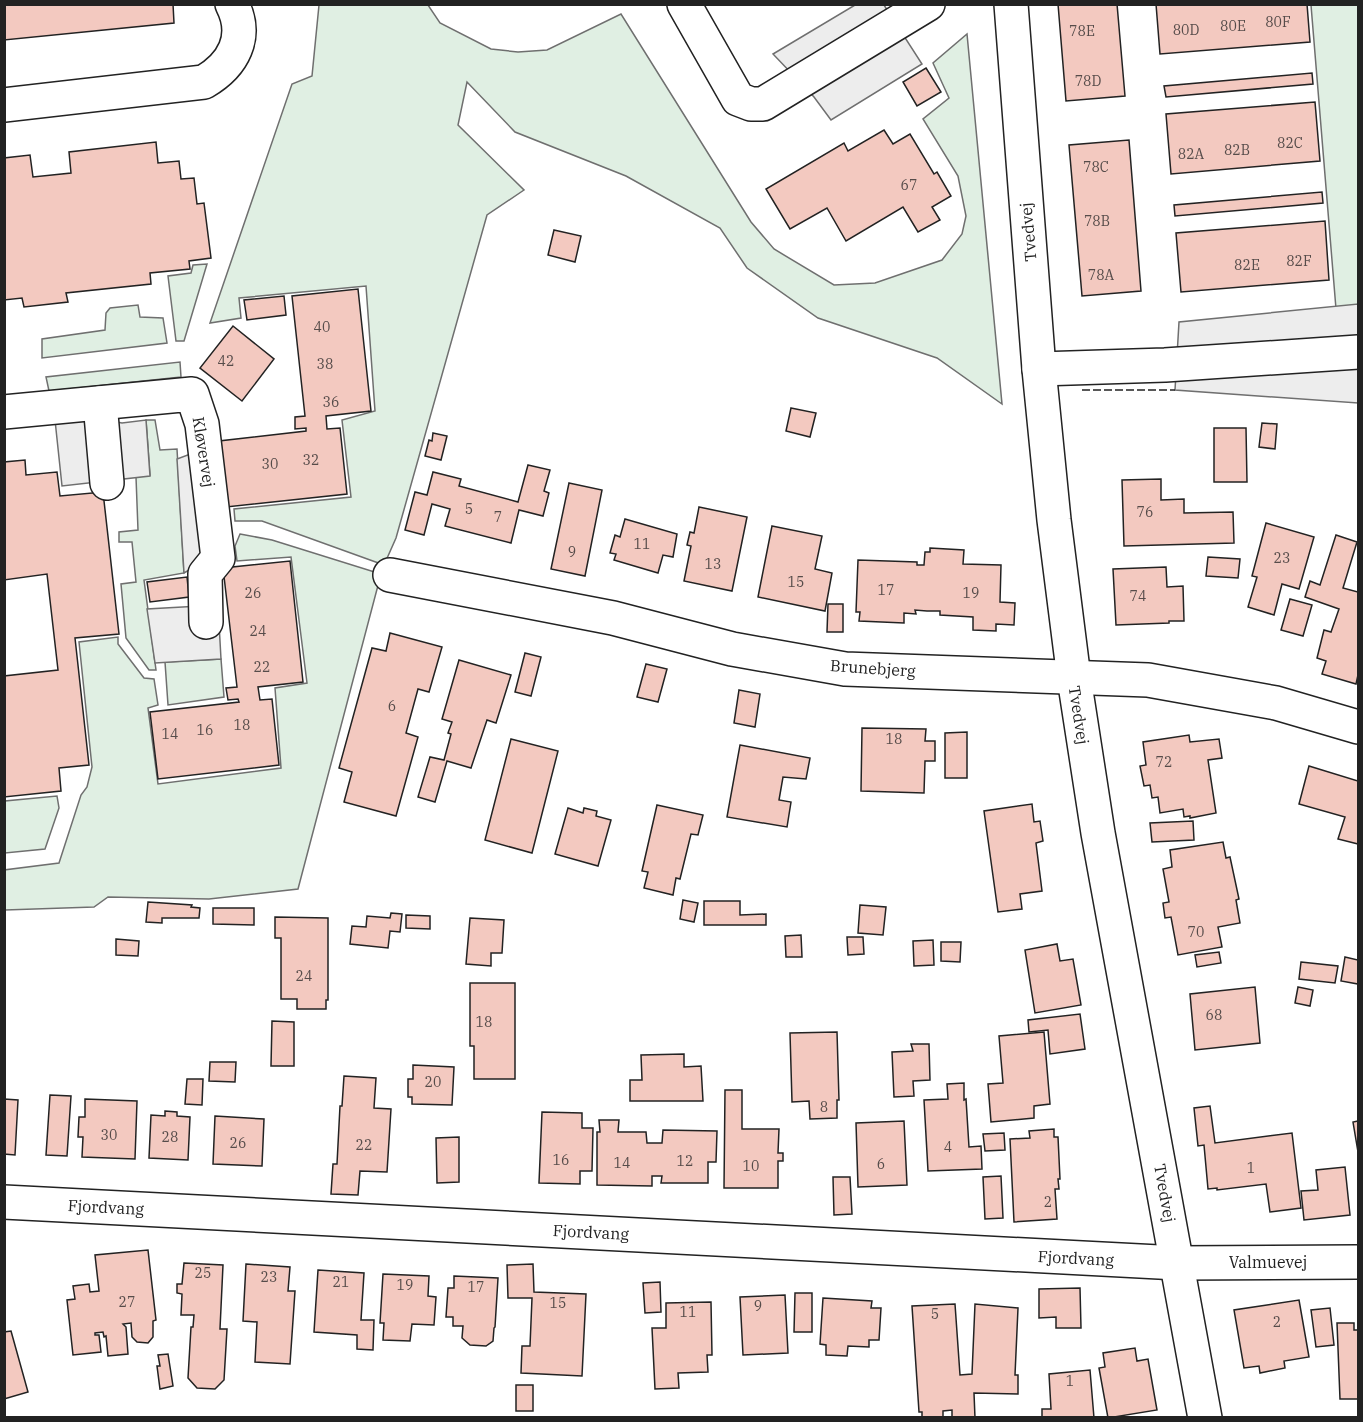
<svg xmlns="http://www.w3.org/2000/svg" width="1363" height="1422" font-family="'IBM Plex Serif',serif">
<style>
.green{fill:#e0efe3;stroke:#6f6f6f;stroke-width:1.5}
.parking{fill:#ededed;stroke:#6f6f6f;stroke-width:1.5}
.building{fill:#f3c9c0;stroke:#222;stroke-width:1.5}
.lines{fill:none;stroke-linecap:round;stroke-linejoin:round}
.minor-casing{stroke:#222;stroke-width:36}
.minor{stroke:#fff;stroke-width:33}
.fence{stroke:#222;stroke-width:1.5;stroke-dasharray:8 3;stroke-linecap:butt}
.labels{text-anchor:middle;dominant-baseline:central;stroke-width:4.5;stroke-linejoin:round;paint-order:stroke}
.number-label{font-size:14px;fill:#564c4a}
.street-label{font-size:16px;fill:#222;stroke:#fff}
</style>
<rect width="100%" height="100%" fill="#fff"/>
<g class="green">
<path d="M319,5H428L440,23L491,49L518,52L547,50L621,14L751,222L774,249L834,285L875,283L942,260L962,234L966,216L958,176L923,119L949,98L933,63L967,34L1002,404L937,358L818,318L747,268L720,228L626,176L515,132L467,82L458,125L524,190L487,215L396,538L384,565L262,521H235L234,509L351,497L342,420L375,411L366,286L239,298L241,318L210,323L292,84L312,76Z"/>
<path d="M1311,5H1358V306L1336,309Z"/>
<path d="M207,264L184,341H176L168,276L191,273L193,265Z"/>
<path d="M138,305L140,317L163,318L167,343L42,358V339L105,330L106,313L110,308Z"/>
<path d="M180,362L181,377L49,391L46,377Z"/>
<path d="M146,420H155L160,450L177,449L184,573L144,580L156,670H149L126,638L121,584L136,582L132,542H119V532L138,530L136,477L150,475Z"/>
<path d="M240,534L272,540L381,574L298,889L209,899L108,897L94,907L5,910L4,870L59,863L81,795L87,787L92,767L79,642L118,637V644L144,678L154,679L158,705L148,708L158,784L281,768L275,688L307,683L291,557L237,561L235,546Z"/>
<path d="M221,659L224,697L168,705L165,662Z"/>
<path d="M57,796L59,808L45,849L5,853V801Z"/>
</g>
<g class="parking">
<path d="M855,5H884L922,64L831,120L814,97L773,54Z"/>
<path d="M1358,304V403L1175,390L1179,322Z"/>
<path d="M85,416L122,423L146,420L150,476L62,486L55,420Z"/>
<path d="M193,453L205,561L184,573L177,459Z"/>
<path d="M218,605L221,659L155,663L147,609Z"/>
</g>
<g class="building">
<path d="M4,4H173L174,23L4,40Z"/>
<path d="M1058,4H1117L1125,96L1066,101Z"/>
<path d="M1156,4H1307L1310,42L1160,54Z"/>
<path d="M926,68L941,92L917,106L903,82Z"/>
<path d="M1312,73L1313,84L1166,97L1164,86Z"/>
<path d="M1315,102L1320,161L1171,174L1166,114Z"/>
<path d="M884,130L893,144L910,134L934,174L937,172L951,196L932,207L940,220L918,232L903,207L846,241L827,208L790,229L766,189L844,143L848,151Z"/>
<path d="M1129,140L1141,291L1082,296L1069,145Z"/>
<path d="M156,142L158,163L179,161L181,179L194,178L197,204L204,203L211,258L189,261L190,269L150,273L151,284L66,293L68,302L24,307L22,298L4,300V158L30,155L33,177L71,173L69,152Z"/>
<path d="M1322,192L1323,203L1175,216L1174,205Z"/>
<path d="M1325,221L1329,280L1181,292L1176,233Z"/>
<path d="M554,230L581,236L575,262L548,255Z"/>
<path d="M358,289L371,411L326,416L327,429L340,428L347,494L226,507L219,441L306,431V428L295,429V417L305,416L292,296Z"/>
<path d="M284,296L286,315L247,320L244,300Z"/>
<path d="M233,326L274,359L242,401L200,368Z"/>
<path d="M791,408L816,413L810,437L786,431Z"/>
<path d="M1262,423L1277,424L1275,449L1259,447Z"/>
<path d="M1214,428H1246L1247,482H1214Z"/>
<path d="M433,433L447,436L441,460L425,456L429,440L432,441Z"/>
<path d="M25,460L26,475L57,472L60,496L103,492L119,634L75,638L89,765L59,768L61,791L4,797V676L58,670L47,574L4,580V462Z"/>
<path d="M528,465L550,470L544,491L549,493L543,516L519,510L511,543L445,526L450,509L432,504L424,535L405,530L415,492L427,495L433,472L461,479L459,486L518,502Z"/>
<path d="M1161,479V500L1184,499V513L1233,512L1234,543L1124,546L1122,480Z"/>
<path d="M569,483L602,490L585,576L551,569Z"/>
<path d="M699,507L747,517L732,591L684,581L691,546L687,545L690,532L694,533Z"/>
<path d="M625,519L677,534L673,557L663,555L658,573L614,560L616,554L610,553L615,535L620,537Z"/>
<path d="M1266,523L1314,537L1299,589L1282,584L1274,615L1248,607L1257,577L1252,576Z"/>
<path d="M772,526L822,536L815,569L832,573L825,611L758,597Z"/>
<path d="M1336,535L1357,542L1343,588L1358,592V675L1356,684L1322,674L1326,661L1317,658L1324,630L1331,632L1339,609L1305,597L1310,581L1320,585Z"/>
<path d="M930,548L964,550L963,564L1001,565L1000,602L1015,603L1014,625L996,624V631L973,630V617L940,615V611H927L915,610L916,614L904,613V623L859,621L860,612H856L858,560L917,562V565H924L925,552H930Z"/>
<path d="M1208,557L1240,559L1238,578L1206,576Z"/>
<path d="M290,561L303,682L258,687L260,700L272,699L279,765L158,779L150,712L239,702L238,699L228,700L226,688L237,687L223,568Z"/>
<path d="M1166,567L1167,587L1183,586L1184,621H1169V623L1116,625L1113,569Z"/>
<path d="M187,577L189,597L150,602L147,582Z"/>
<path d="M1290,599L1312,605L1303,636L1281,630Z"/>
<path d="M828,604H843V632H827Z"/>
<path d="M390,633L442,647L429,692L418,689L406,733L418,737L396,816L344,802L352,772L339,768L372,648L386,651Z"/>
<path d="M525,653L541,657L531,696L515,692Z"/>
<path d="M459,660L511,675L496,723L487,720L471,768L447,761L435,802L418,797L430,757L444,760L451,734L448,733L452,722L442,719Z"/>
<path d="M646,664L667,669L658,702L637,697Z"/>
<path d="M739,690L760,694L755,727L734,723Z"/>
<path d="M862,728L926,729L925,741H935V761H925L924,793L861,791Z"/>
<path d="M967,732V778H945V733Z"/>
<path d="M1189,735L1190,742L1219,739L1222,758L1208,760L1216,813L1190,818V816L1184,817L1183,809L1160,813L1158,797L1152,798L1150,785L1144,786L1140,766L1146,765L1143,742Z"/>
<path d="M511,739L558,751L532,853L485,840Z"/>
<path d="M740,745L810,758L806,779L783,777L779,800L791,802L787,827L727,817Z"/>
<path d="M1309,766L1358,781V844L1338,839L1345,817L1299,804Z"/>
<path d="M1032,804L1034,822L1040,821L1043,841L1036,843L1042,891L1020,894L1022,909L998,912L984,811Z"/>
<path d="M657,805L703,815L698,835L691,834L680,879L676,878L673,895L644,888L648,872L642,871Z"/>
<path d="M568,808L583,813L584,808L597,811L596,816L611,820L598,866L555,854Z"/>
<path d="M1193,821L1194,840L1152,842L1150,823Z"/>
<path d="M1223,842L1226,858L1230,857L1239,899L1236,900L1240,923L1218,927L1222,947L1178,955L1171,917L1165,918L1163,903L1169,902L1163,869L1172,867L1170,850Z"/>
<path d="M683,900L698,903L694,922L680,919Z"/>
<path d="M704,901H740V915L766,914V925H704Z"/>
<path d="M148,902L192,905L191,907L200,908L199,918H162V923L146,922Z"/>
<path d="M860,905L886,907L883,935L858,933Z"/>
<path d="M213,908H254V925L213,924Z"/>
<path d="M391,913L402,914L400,932L390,931L388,948L350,944L352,926L366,927L367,916L390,918Z"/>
<path d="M406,915L430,916V929L406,928Z"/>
<path d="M275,917L328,918V1000H326V1009H297V999H281V938H275Z"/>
<path d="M470,918L504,920L502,953H491V966L466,964Z"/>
<path d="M801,935L802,957H786L785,936Z"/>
<path d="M847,937H863L864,954L848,955Z"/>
<path d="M116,939L139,941L138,956L116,955Z"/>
<path d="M933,940L934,965L914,966L913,941Z"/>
<path d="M941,942H961L960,962L941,961Z"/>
<path d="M1057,944L1060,961L1073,959L1081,1005L1035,1013L1025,950Z"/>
<path d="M1219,952L1221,963L1197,967L1195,955Z"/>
<path d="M1345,957L1358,960V984L1341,981Z"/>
<path d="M1301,962L1338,966L1335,983L1299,979Z"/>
<path d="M470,983H515V1079H474V1046H470Z"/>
<path d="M1255,987L1260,1043L1195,1050L1190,994Z"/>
<path d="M1298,987L1313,990L1310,1006L1295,1003Z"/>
<path d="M1080,1014L1085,1049L1050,1054L1048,1030L1029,1032L1028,1020Z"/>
<path d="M272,1021L294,1022V1066H271Z"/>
<path d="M837,1032L839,1100H837V1118L810,1119L809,1101L792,1102L790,1033Z"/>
<path d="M1044,1032L1050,1104L1034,1106V1118L991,1122L988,1084L1003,1083L999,1036Z"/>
<path d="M911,1044H929L930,1080L913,1081L914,1096L894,1097L892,1052L913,1051Z"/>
<path d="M684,1054V1067L701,1066L703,1101H630V1080H642L641,1055Z"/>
<path d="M210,1062H236L235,1082L209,1081Z"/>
<path d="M413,1065L454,1067L452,1105L412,1104V1097H408V1079H413Z"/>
<path d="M344,1076L376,1078L374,1108L391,1109L387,1172L360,1171L358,1195L331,1194L333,1164H337L340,1106H342Z"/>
<path d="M187,1079H203L202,1105L185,1104Z"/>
<path d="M964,1083V1100L966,1099L969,1147L981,1146L982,1169L928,1171L924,1100L948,1099L947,1084Z"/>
<path d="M725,1090H742V1129H779L778,1153H783V1161H778V1188H724Z"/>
<path d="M50,1095L71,1096L67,1156L46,1155Z"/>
<path d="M4,1099L18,1100L15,1155L4,1154Z"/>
<path d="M85,1099L137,1101L135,1159L82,1157L83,1137H78L79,1117H85Z"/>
<path d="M1210,1106L1215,1143L1292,1133L1301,1208L1270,1212L1266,1184L1217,1190V1188L1208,1189L1204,1145L1198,1146L1194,1108Z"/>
<path d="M165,1111L177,1112V1116L190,1117L188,1160L149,1158L151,1115L165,1116Z"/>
<path d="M542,1112L582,1113V1128H593L592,1171H580V1184L539,1183Z"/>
<path d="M215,1116L264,1119L262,1166L213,1164Z"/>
<path d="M599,1120H619L618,1132H646L647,1143H662L663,1130L717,1131L716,1162H708V1183H661L662,1176H652V1186L597,1185V1132H600Z"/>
<path d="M904,1121L907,1185L858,1187L856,1123Z"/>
<path d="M1358,1121V1152L1353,1122Z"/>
<path d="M1054,1129V1137H1058L1060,1179H1058L1059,1189H1055L1057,1219L1014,1222L1010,1139L1030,1138L1029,1131Z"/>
<path d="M1004,1133L1005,1150L985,1151L983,1134Z"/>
<path d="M459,1137V1182L437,1183L436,1138Z"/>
<path d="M1345,1167L1350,1215L1304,1220L1301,1191L1318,1190L1316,1170Z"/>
<path d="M1001,1176L1003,1218L985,1219L983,1177Z"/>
<path d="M833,1177H850L852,1214L834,1215Z"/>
<path d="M148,1250L156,1320L153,1321V1337L148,1343L137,1342L132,1337L131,1323L123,1324L126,1327L128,1354L108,1356L106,1336L104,1337L103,1332L95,1333V1335H99L101,1352L73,1355L67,1300L75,1299L73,1286L89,1284L90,1292L99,1291L95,1255Z"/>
<path d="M184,1263L223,1265L220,1329H227L224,1380L215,1389L197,1388L188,1378L191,1327H193L194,1315H181L182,1294L177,1293V1284H182Z"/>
<path d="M246,1264L290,1267L288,1291H295L290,1364L255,1362L257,1322L243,1321Z"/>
<path d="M533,1264L534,1292L586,1294L582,1376L521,1373L522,1346H530L532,1298H508L507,1265Z"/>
<path d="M318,1270L364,1273L361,1320H374L373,1350L357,1349V1335L314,1332Z"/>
<path d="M383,1274L429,1276L428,1296L436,1297L434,1325L412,1324L410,1341L383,1340L384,1323H380Z"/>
<path d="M454,1276L498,1278L495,1327L494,1328L493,1341L486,1346L470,1345L462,1338L463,1326H453V1317H446L448,1288H454Z"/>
<path d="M660,1282L661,1312L645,1313L643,1283Z"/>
<path d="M1080,1288L1081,1328H1056V1317L1039,1318V1289Z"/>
<path d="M795,1293H812V1332H794Z"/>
<path d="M785,1295L788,1353L743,1355L740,1297Z"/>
<path d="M823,1298L872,1301L871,1308H881L879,1340H869V1347L848,1346L847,1356L826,1355V1345L820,1344Z"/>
<path d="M1299,1300L1309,1357L1284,1361L1285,1368L1260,1373L1259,1366L1244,1368L1234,1310Z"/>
<path d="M711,1302L712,1355H707L708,1372L678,1373L679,1388L655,1389L652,1328H666V1303Z"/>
<path d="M955,1304L960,1375L972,1374L975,1304L1018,1308L1015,1375H1018V1394L974,1393L975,1418H952V1410L943,1411V1417L922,1418V1412H919L912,1306Z"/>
<path d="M1330,1308L1334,1345L1316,1347L1311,1310Z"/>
<path d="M1337,1323H1354V1330H1358V1407V1399H1340Z"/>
<path d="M11,1331L28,1392L4,1399V1332Z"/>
<path d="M1135,1348L1137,1361L1148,1359L1157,1410L1108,1418L1099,1368L1105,1367L1103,1353Z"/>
<path d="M168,1354L173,1386L160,1389L157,1366H160L158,1355Z"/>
<path d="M1090,1370L1094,1418H1042V1409H1051L1049,1374Z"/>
<rect x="516" y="1385" width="17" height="26"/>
</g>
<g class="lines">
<g class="minor-casing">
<g id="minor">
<path d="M684,4L738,99L751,104H763L928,4"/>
<path d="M1011,4L1039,369L1054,520L1074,678L1098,833L1205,1418"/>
<path d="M4,105L204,82C233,65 249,37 232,4"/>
<path d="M1039,369L1165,365L1358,352"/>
<path d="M100,403L107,483"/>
<path d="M4,412L192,394L202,424L218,558L205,574L206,622"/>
<path d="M390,575L613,618L732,649L845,669L1148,680L1276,703L1358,727"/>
<path d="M4,1202L1178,1263L1358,1262"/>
</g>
</g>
<use href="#minor" class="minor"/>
<path class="fence" d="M1082,390H1175"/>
</g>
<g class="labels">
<g class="number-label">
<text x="1278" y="22">80F</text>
<text x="1233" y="26">80E</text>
<text x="1186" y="30">80D</text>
<text x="1082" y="31">78E</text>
<text x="1088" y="81">78D</text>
<text x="1290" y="143">82C</text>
<text x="1237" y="150">82B</text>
<text x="1191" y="154">82A</text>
<text x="1096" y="167">78C</text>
<text x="909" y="185">67</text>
<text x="1097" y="221">78B</text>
<text x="1299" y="261">82F</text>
<text x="1247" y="265">82E</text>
<text x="1101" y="275">78A</text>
<text x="322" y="327">40</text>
<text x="226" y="361">42</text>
<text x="325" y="364">38</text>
<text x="331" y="402">36</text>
<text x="311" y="460">32</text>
<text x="270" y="464">30</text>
<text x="469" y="509">5</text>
<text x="1145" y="512">76</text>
<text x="498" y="517">7</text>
<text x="642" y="544">11</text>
<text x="572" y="552">9</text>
<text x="1282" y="558">23</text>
<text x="713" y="564">13</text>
<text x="796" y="582">15</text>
<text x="886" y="590">17</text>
<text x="253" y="593">26</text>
<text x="971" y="593">19</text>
<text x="1138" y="596">74</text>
<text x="258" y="631">24</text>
<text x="262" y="667">22</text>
<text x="392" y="706">6</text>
<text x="242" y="725">18</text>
<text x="205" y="730">16</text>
<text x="170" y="734">14</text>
<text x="894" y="739">18</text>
<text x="1164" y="762">72</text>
<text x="1196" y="932">70</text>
<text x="304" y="976">24</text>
<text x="1214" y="1015">68</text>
<text x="484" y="1022">18</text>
<text x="433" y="1082">20</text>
<text x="824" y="1107">8</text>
<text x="109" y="1135">30</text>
<text x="170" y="1137">28</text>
<text x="238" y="1143">26</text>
<text x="364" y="1145">22</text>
<text x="948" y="1147">4</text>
<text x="561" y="1160">16</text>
<text x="685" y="1161">12</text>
<text x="622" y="1163">14</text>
<text x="881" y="1164">6</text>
<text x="751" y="1166">10</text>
<text x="1251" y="1168">1</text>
<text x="1048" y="1202">2</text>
<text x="203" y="1273">25</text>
<text x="269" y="1277">23</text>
<text x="341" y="1282">21</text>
<text x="405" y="1285">19</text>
<text x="476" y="1287">17</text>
<text x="127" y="1302">27</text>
<text x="558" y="1303">15</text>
<text x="758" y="1306">9</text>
<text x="688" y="1312">11</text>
<text x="935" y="1314">5</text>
<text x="1277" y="1322">2</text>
<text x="1070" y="1381">1</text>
</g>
<g class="street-label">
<text transform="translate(1028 232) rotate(-95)">Tvedvej</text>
<text transform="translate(204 452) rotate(81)">Kløvervej</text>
<text transform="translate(873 668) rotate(4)">Brunebjerg</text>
<text transform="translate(1079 715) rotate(81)">Tvedvej</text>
<text transform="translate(1165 1193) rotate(80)">Tvedvej</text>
<text transform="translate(106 1207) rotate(3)">Fjordvang</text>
<text transform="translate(591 1232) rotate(3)">Fjordvang</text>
<text transform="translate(1076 1258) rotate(3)">Fjordvang</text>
<text x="1268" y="1262">Valmuevej</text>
</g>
</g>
<rect width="1363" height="1422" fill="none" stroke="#222222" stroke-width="12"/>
</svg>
